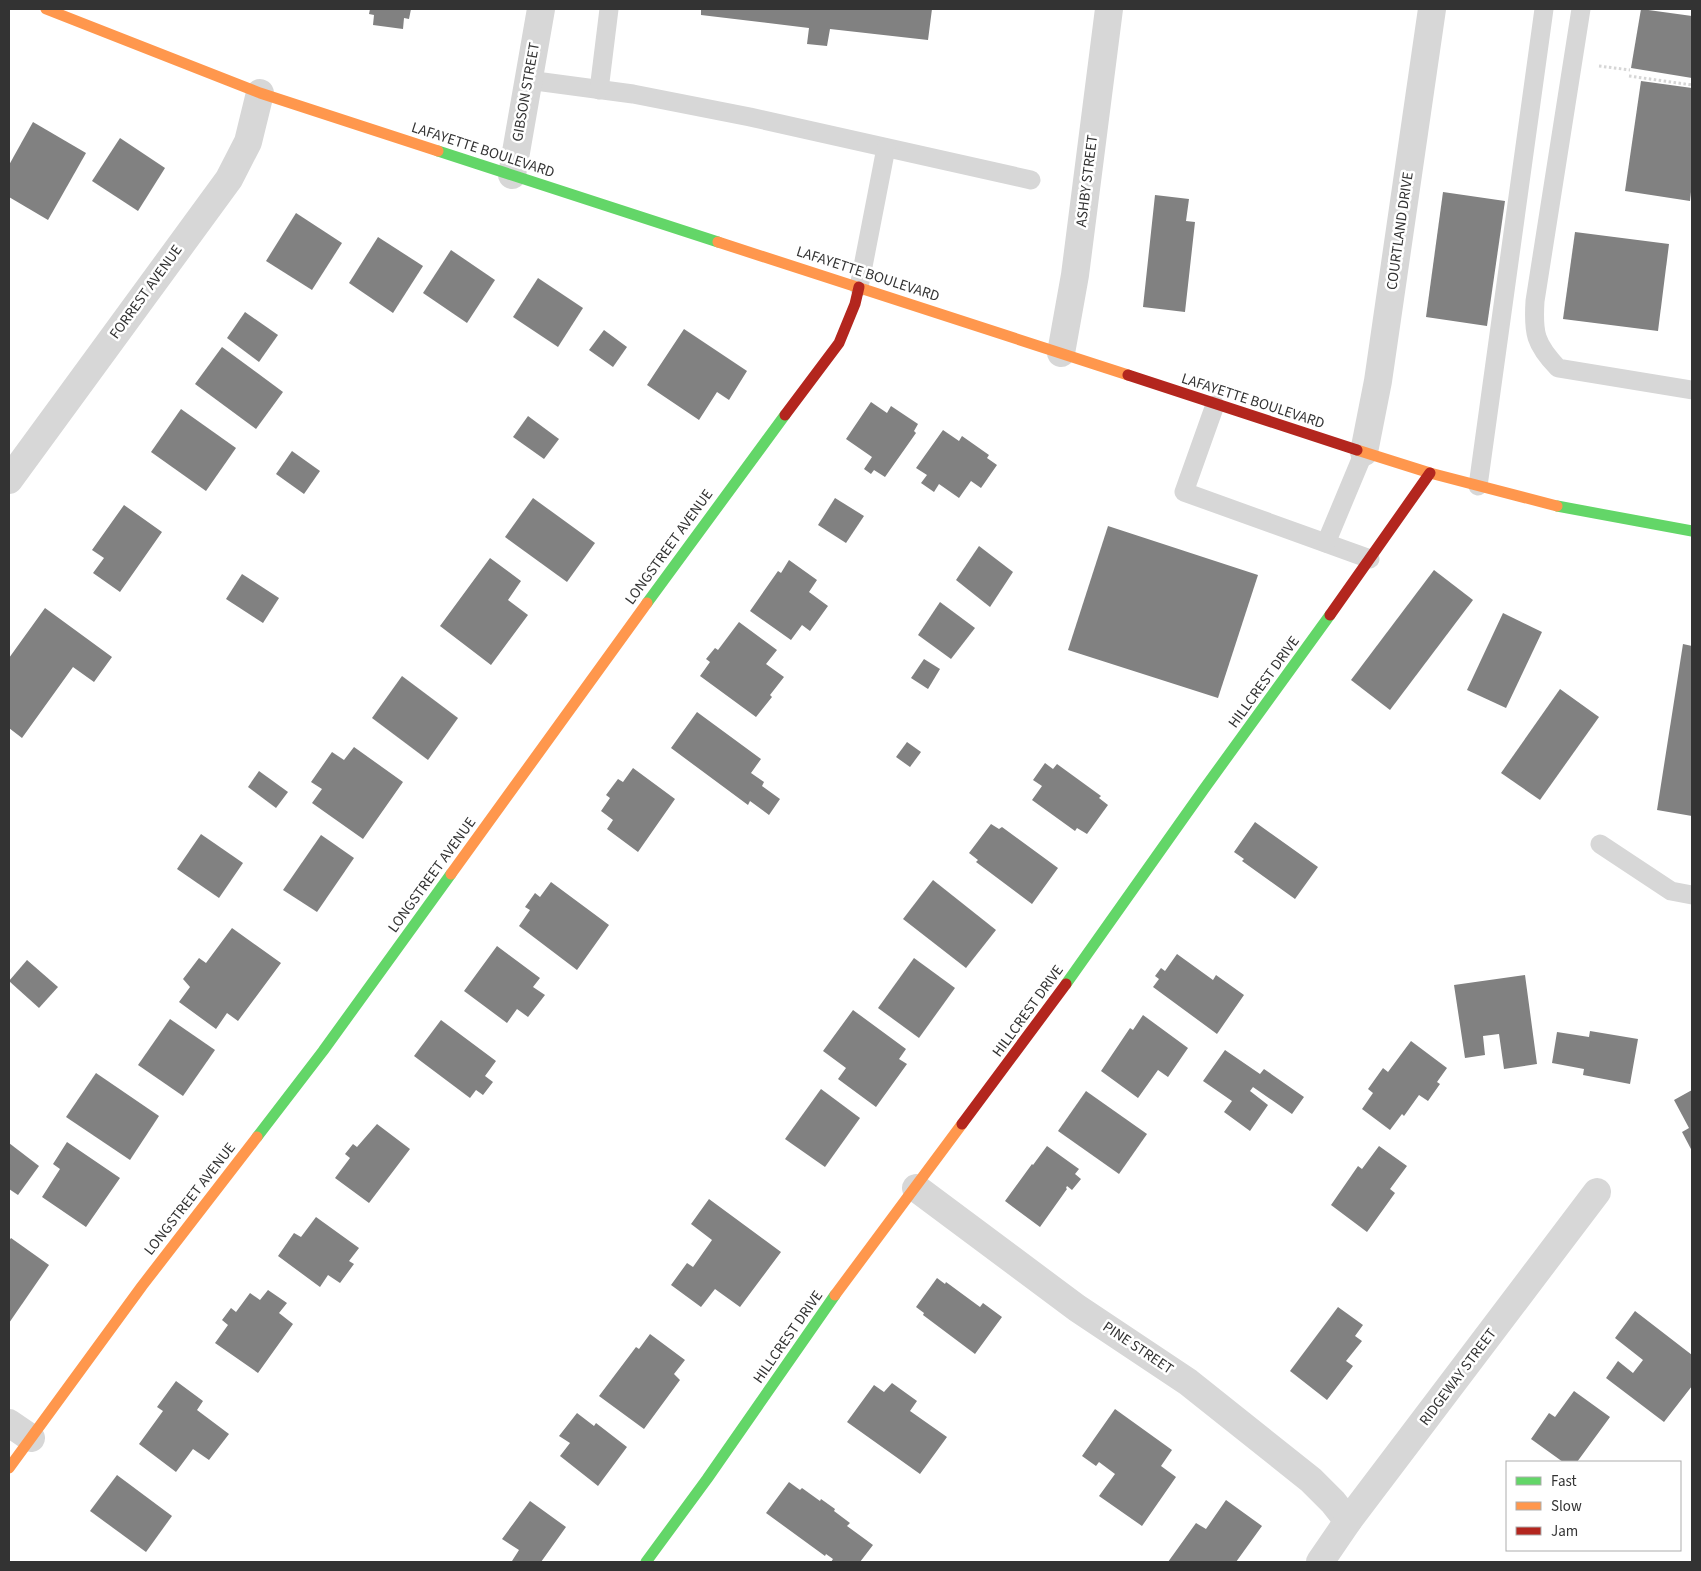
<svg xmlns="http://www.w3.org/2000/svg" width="1701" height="1571" font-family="'Source Sans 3',sans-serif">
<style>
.building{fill:#818181}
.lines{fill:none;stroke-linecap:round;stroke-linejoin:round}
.path{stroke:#d6d6d6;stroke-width:3;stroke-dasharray:2.5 2.5;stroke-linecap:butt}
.lane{stroke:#d7d7d7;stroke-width:19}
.street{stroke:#d7d7d7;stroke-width:28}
.fast{stroke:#63d668;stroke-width:11}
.slow{stroke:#ff974d;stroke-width:11}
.jam{stroke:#b3261e;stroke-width:11}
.labels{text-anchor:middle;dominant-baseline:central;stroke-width:5;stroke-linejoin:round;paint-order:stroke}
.street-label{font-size:15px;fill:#333;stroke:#fff}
</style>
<rect width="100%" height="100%" fill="#fff"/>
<g class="building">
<path d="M370,9H411L409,19L404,18L403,29L373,25L374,15L369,14Z"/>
<path d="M701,9H932L928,40L830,29L827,46L807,44L809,28L701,15Z"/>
<path d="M1641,9L1692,16V78L1631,68Z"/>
<path d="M1641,81L1692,88V183L1690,201L1625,191Z"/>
<path d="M33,122L86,153L48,220L9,197V165Z"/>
<path d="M120,138L165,168L138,211L92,181Z"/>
<path d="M1443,192L1505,201L1487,326L1426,317Z"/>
<path d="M1155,195L1189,199L1186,221L1195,222L1185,312L1143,307Z"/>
<path d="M296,213L342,243L312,290L266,261Z"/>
<path d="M1575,232L1669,244L1658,331L1563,319Z"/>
<path d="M378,237L423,266L393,313L349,283Z"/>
<path d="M451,250L495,280L467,323L423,293Z"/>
<path d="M538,278L583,308L558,347L513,317Z"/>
<path d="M245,312L278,335L259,362L227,338Z"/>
<path d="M684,329L747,371L729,400L717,392L699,420L647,385Z"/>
<path d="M604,330L627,347L613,367L589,350Z"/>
<path d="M222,347L283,392L256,429L195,384Z"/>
<path d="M871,402L887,413L891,406L918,424L914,431L916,433L885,477L874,470L871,474L864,469L872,457L846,439Z"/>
<path d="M181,409L236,448L206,491L151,452Z"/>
<path d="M528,416L559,439L544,459L513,437Z"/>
<path d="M943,430L959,441L962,436L989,455L987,458L997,465L981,488L971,481L959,498L939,484L934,492L921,483L927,475L916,468Z"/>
<path d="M292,451L320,471L304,494L276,474Z"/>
<path d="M533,498L595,543L567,582L505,537Z"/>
<path d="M835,498L864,516L846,543L818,525Z"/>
<path d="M124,505L162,532L120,592L93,573L104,558L92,550Z"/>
<path d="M1108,526L1258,575L1218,698L1068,650Z"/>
<path d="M979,546L1013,572L990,607L956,580Z"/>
<path d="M490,558L521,581L508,600L528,615L491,665L440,626Z"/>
<path d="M789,560L817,580L809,592L828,606L810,631L802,625L791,640L750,611L778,571L781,573Z"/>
<path d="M1434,570L1473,600L1390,710L1351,680Z"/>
<path d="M242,574L279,598L263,623L226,599Z"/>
<path d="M940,602L975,628L951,659L918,635Z"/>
<path d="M45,608L112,657L94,682L73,667L22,738L9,728V658Z"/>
<path d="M1503,613L1542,632L1506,708L1467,690Z"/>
<path d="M739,622L777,650L766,664L784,677L770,695L772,697L756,717L700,676L710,662L706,659L715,648L718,650Z"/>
<path d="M1683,644L1692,646V816L1657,810Z"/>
<path d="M924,659L940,669L928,689L911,678Z"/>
<path d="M402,676L458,718L428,760L372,718Z"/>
<path d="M1560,689L1599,717L1540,800L1501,773Z"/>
<path d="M697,712L761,759L751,773L764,782L762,786L780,799L769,815L750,801L748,805L671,748Z"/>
<path d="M907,742L921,752L910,767L896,757Z"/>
<path d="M354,747L403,782L363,839L312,803L322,789L311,782L332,752L344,760Z"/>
<path d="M1045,763L1053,769L1057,764L1101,796L1099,798L1108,805L1087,834L1077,828L1075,831L1032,800L1042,786L1033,780Z"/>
<path d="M633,768L675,799L638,852L607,829L613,820L601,811L610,798L606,795L618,779L623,782Z"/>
<path d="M259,771L288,792L276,808L248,787Z"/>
<path d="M1255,822L1318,867L1295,899L1242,861L1244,859L1234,852Z"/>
<path d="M991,824L999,829L1002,827L1058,868L1032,904L976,862L978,860L969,853Z"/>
<path d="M201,834L243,863L219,898L177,869Z"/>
<path d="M321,835L354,858L317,912L283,890Z"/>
<path d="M933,880L996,930L966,968L903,919Z"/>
<path d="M551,882L609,925L577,970L519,926L530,910L525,907L535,893L540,897Z"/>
<path d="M232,928L281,963L238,1021L227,1013L216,1029L179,1002L190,987L183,979L199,958L206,963Z"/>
<path d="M497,946L540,978L533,987L545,995L528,1017L517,1009L507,1023L464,991Z"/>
<path d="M1177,954L1213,980L1216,975L1244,995L1217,1034L1153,987L1159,979L1155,976L1161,968L1165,971Z"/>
<path d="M914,958L955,988L919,1038L878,1008Z"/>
<path d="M27,960L58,987L39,1008L9,981Z"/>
<path d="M1525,975L1537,1064L1504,1069L1499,1034L1483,1036L1485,1055L1465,1058L1454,985Z"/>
<path d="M853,1010L906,1049L899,1059L907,1064L876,1107L838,1079L846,1068L823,1051Z"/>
<path d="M1143,1015L1188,1048L1168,1077L1158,1070L1138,1098L1101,1071L1130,1028L1133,1030Z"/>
<path d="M170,1019L215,1050L183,1096L138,1065Z"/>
<path d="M441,1020L496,1061L485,1076L493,1082L483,1095L476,1090L470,1098L414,1056Z"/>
<path d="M1590,1031L1638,1039L1630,1084L1583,1075L1584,1069L1552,1063L1557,1032L1589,1037Z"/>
<path d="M1411,1041L1447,1068L1437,1082L1440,1084L1428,1101L1419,1095L1404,1116L1402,1114L1390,1130L1362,1109L1373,1093L1368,1089L1383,1068L1388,1072Z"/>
<path d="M1225,1050L1260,1074L1264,1069L1304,1097L1292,1114L1253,1087L1250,1091L1268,1105L1250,1131L1224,1112L1232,1101L1203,1081Z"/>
<path d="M96,1073L159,1116L130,1160L66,1117Z"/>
<path d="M821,1089L860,1118L825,1167L785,1139Z"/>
<path d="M1692,1090V1151L1682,1132L1689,1128L1674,1100Z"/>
<path d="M1086,1091L1147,1134L1119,1174L1058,1131Z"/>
<path d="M377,1124L410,1149L369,1203L335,1178L350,1158L345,1154L353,1144L357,1147Z"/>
<path d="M67,1142L120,1178L86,1227L42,1197L60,1169L53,1164Z"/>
<path d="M9,1143L39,1166L18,1195L9,1189Z"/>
<path d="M1047,1146L1079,1169L1075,1174L1081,1179L1072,1190L1067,1186L1066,1188L1067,1189L1040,1227L1005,1201L1032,1164L1033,1165Z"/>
<path d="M1379,1146L1407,1166L1390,1189L1395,1193L1367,1232L1331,1205L1358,1166L1362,1169Z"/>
<path d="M709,1199L781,1252L740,1307L715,1289L701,1307L671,1285L687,1263L693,1267L712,1240L691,1224Z"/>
<path d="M316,1217L359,1248L349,1261L354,1264L340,1283L328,1275L320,1287L278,1256L294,1233L301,1237Z"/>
<path d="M11,1238L49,1265L9,1323V1241Z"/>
<path d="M937,1278L945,1284L946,1282L980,1307L983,1303L1002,1317L975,1354L923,1315L924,1313L916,1307Z"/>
<path d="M268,1290L287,1303L279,1313L293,1324L258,1373L215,1343L228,1325L222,1320L231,1308L236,1312L250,1293L260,1300Z"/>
<path d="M1338,1307L1363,1325L1355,1336L1362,1341L1346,1361L1353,1366L1327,1400L1290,1371Z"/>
<path d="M1635,1311L1692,1355V1386L1664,1422L1606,1378L1618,1361L1633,1373L1643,1360L1615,1338Z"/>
<path d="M650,1334L685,1360L674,1374L680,1380L644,1429L599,1396L636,1347L639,1349Z"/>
<path d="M176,1381L203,1401L197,1410L229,1434L209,1460L193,1449L176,1472L139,1444L163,1411L157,1407Z"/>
<path d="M892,1383L917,1401L910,1411L947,1437L920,1474L847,1422L874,1385L884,1392Z"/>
<path d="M1574,1391L1610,1417L1577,1462H1563L1531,1439L1549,1413L1555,1417Z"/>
<path d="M1115,1409L1172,1450L1161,1466L1176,1477L1142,1526L1099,1496L1115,1474L1099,1462L1096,1466L1082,1456Z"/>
<path d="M577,1413L594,1426L596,1423L627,1447L598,1486L560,1456L570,1443L559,1436Z"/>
<path d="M117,1475L172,1516L146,1552L90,1511Z"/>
<path d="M789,1482L800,1490L802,1488L820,1501L821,1499L835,1509L834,1511L850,1523L847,1526L873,1545L860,1562H831L833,1559L826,1554L825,1556L766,1513Z"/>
<path d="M1226,1500L1262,1526L1236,1562H1168L1196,1523L1206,1529Z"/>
<path d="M530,1501L566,1527L541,1562H513L512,1561L519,1550L502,1539Z"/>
</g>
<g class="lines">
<g class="path">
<path d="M1599,66L1630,70"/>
<path d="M1629,76L1692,85"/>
</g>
<g class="lane">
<path d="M1581,9L1535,301C1533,333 1535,344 1558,368L1692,390"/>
<path d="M528,80L633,94L750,117L1031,180"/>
<path d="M599,90L609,9"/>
<path d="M859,287L886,148"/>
<path d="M1215,405L1184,492L1370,559"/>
<path d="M1478,486L1544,9"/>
<path d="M1326,543L1364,452"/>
<path d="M1600,844L1671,891L1692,895"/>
</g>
<g class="street">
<path d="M512,175L541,9"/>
<path d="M1061,353L1075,275L1109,9"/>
<path d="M1364,452L1378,381L1432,9"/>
<path d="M9,480L229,179L248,142L260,93"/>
<path d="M916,1188L1077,1308L1188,1382L1311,1480L1333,1502L1348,1521"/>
<path d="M9,1423L31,1438"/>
<path d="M1320,1562L1348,1521L1597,1192"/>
</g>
<g class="fast">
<path d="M438,151L718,242"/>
<path d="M1557,506L1692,531"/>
<path d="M647,603L785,415"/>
<path d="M1066,984L1204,789L1330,615"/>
<path d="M257,1137L323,1051L451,874"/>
<path d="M646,1562L707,1479L835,1295"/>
</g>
<g class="slow">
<path d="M46,9L260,93L438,151"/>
<path d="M718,242L1128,375"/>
<path d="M1357,450L1430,473L1557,506"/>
<path d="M451,874L647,603"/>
<path d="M835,1295L962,1124"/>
<path d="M9,1468L142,1286L257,1137"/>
</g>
<g class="jam">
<path d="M1128,375L1357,450"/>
<path d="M785,415L839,343L855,304L859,287"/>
<path d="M1330,615L1430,473"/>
<path d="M962,1124L1066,984"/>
</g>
</g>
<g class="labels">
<g class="street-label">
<text transform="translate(526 92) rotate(-80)">GIBSON STREET</text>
<text transform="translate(483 150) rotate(18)">LAFAYETTE BOULEVARD</text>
<text transform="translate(1087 181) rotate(-83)">ASHBY STREET</text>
<text transform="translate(1400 231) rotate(-82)">COURTLAND DRIVE</text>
<text transform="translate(868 274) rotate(18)">LAFAYETTE BOULEVARD</text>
<text transform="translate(146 292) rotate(-54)">FORREST AVENUE</text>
<text transform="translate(1253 401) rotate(18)">LAFAYETTE BOULEVARD</text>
<text transform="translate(669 547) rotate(-54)">LONGSTREET AVENUE</text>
<text transform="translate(1264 682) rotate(-54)">HILLCREST DRIVE</text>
<text transform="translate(432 875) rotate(-54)">LONGSTREET AVENUE</text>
<text transform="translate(1028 1011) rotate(-54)">HILLCREST DRIVE</text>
<text transform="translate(190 1199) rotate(-52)">LONGSTREET AVENUE</text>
<text transform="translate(788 1337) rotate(-55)">HILLCREST DRIVE</text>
<text transform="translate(1138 1348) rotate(34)">PINE STREET</text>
<text transform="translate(1458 1377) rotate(-53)">RIDGEWAY STREET</text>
</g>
</g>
<rect width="1701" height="1571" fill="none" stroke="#333333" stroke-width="20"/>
<rect x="1506" y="1461" width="175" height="90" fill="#ffffff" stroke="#adadad"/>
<rect x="1516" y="1477" width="25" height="8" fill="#63d668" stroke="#adadad"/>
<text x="1551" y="1486" font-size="15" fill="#333333">Fast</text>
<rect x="1516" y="1502" width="25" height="8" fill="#ff974d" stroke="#adadad"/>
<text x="1551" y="1511" font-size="15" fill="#333333">Slow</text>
<rect x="1516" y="1527" width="25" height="8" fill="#b3261e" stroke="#adadad"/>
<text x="1551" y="1536" font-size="15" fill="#333333">Jam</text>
</svg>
